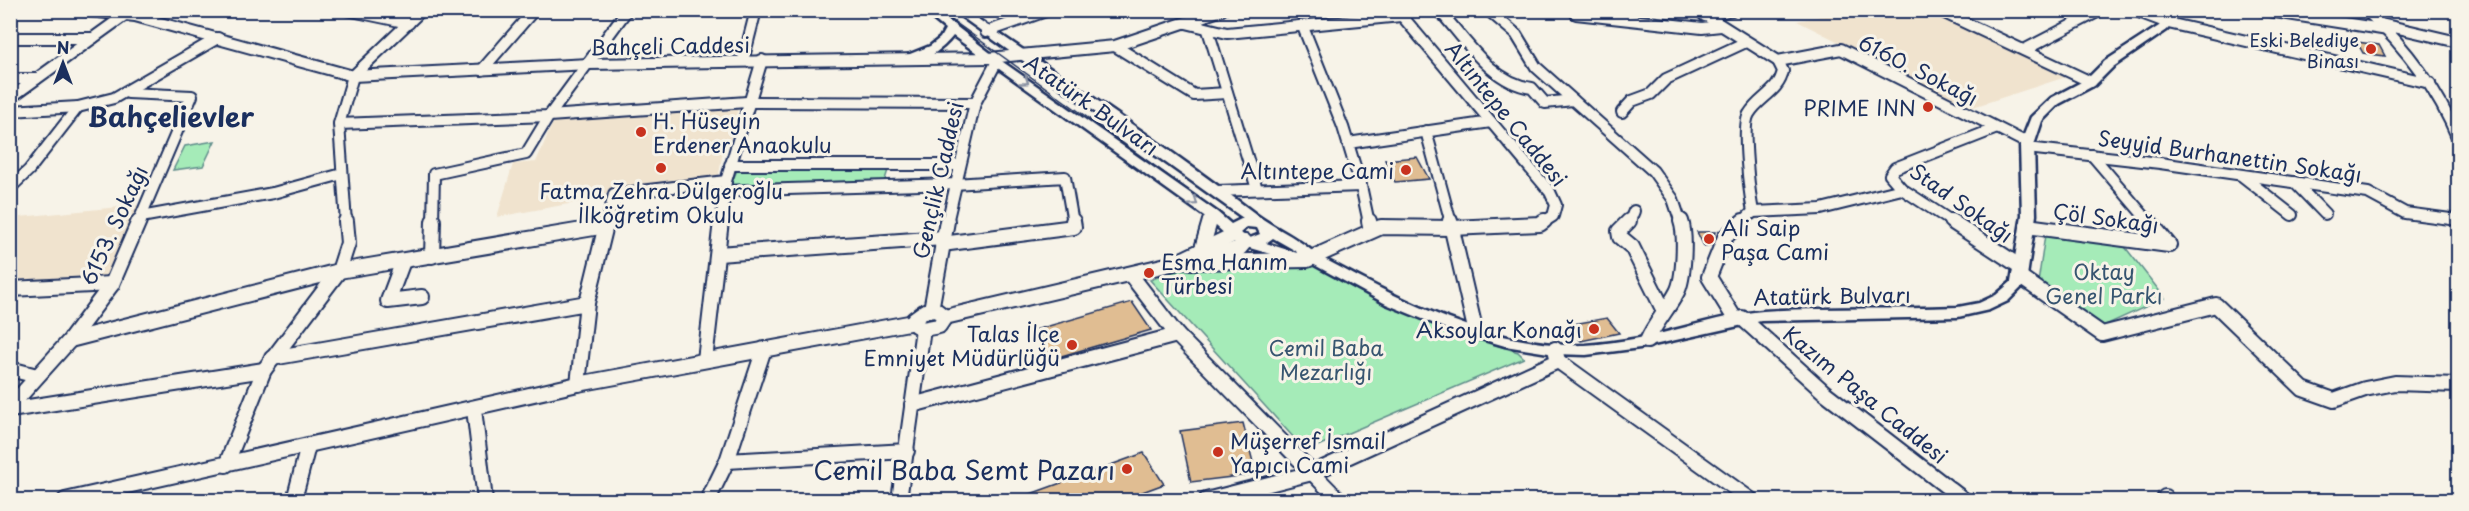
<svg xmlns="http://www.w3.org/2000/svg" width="2469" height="511" font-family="'Playpen Sans',sans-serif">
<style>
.built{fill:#f0e3ce}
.green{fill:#a5ebb8;stroke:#608d8b;stroke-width:1.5}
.building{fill:#e0bd92;stroke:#1b2f5e;stroke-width:1.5}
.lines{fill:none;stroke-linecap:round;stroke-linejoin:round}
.minor-far1-casing{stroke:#1b2f5e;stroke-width:14}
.minor-casing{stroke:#1b2f5e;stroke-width:18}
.major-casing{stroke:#1b2f5e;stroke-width:5}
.minor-far1{stroke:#f7f3e8;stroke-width:10}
.minor{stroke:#f7f3e8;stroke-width:14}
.major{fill:#f7f3e8;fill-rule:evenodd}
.tram{stroke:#1b2f5e;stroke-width:1.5}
.oneway{stroke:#8991a3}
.poi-dot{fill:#c8321e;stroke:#f7f3e8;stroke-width:2}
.labels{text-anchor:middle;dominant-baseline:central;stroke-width:6;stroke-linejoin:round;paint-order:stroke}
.far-poi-label{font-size:18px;fill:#1b2f5e;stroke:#f7f3e8;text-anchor:end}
.street-label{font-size:21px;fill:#1b2f5e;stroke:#f7f3e8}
.poi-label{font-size:21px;fill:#1b2f5e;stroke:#f7f3e8;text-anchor:end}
.park-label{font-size:21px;fill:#375570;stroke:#f7f3e8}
.near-poi-label{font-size:26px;fill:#1b2f5e;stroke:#f7f3e8;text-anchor:end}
.district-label{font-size:27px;font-weight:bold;fill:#1b2f5e;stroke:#f7f3e8}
</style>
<rect width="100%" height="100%" fill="#f7f3e8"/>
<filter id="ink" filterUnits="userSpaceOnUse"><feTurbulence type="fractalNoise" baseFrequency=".0167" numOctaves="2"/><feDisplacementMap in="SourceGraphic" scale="12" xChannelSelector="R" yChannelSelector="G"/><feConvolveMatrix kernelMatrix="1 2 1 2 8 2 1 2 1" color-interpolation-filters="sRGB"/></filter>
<g filter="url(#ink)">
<g class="built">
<path d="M1845,11H1933L2069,76L1970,108L1797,21Z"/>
<path d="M738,108L729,144L724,145L718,180L597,195L596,199L497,217L513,164L536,162L554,120Z"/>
<path d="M139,205L107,280L11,284L10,218Z"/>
</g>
<g class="green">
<path d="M215,141L203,166L173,170L185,146Z"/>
<path d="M889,167L883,186L728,191L738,168Z"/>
<path d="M2045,235L2125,247L2165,298L2099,328L2038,283Z"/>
<path d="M1310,263L1380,302L1441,327L1518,352L1524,358L1306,451L1150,280L1161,276L1157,271Z"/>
</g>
<g class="building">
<path d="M2357,42L2379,45L2385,56L2363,53Z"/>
<path d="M1417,157L1429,179L1395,182L1385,160Z"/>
<path d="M1697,232H1715L1712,245L1704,246Z"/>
<path d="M1132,302L1151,330L1051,359L1035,330Z"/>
<path d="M1607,318L1619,333L1581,341L1568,325Z"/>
<path d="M1243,423L1256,474L1191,482L1180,431Z"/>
<path d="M1144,453L1164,484L1118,501H1011Z"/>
</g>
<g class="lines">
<g class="minor-far1-casing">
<g id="minor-far1">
<path d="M80,10L135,16L353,76L589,64L989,58L1115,46L1222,10"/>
<path d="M347,10L409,23"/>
<path d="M1397,10L1550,192L1556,205L1553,216L1542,223"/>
<path d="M1439,10C1465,39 1491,83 1532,88L1545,103L1573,100"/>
<path d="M1488,10L1516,34L1536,67L1653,171L1673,199L1681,223"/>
<path d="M1697,10L1778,61L1841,49L2027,143"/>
<path d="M1938,10L2091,82"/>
<path d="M2133,10L2168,23L2430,83"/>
<path d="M2262,10L2388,30"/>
<path d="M2366,10C2406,47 2437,88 2458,139"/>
<path d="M1576,14L1702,28L1721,26"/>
<path d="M1705,16L1732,10"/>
<path d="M1186,23L1227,33L1401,16"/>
<path d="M2381,24L2458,42"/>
<path d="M1303,27L1343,127L1361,186"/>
<path d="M1208,30L1257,189"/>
<path d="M986,32L1049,10"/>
<path d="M10,38H93"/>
<path d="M1115,46L1194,95L1227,93"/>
<path d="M2024,50L2101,10"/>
<path d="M743,61L756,10"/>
<path d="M482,70L534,10"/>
<path d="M353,76L422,10"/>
<path d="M10,79H36"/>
<path d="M128,93L192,96L138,223"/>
<path d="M10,98L125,15"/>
<path d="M10,111L78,107L114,98L218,38"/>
<path d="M1622,112L1632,101L1651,94L1666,79L1746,42"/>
<path d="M339,124L549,116L747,102L975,103"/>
<path d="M1426,131L1451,223"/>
<path d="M1348,143L1491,122"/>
<path d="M2027,148L2160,163L2368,193L2405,213L2458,220"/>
<path d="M2092,155L2150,223"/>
<path d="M730,165H959"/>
<path d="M2241,175L2292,215"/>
<path d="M2294,182L2325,214"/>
<path d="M10,188L29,170L78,107"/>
<path d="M724,191L954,184L1065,177L1073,223"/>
<path d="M1217,191L1361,186L1369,223"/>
<path d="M1753,212C1750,196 1741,126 1749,114C1759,97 1779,92 1783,71L1778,61"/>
<path d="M141,217L273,193L342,174"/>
<path d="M346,223L339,124L353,76"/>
<path d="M433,223L434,174L526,154L549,116L627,10"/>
<path d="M607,223L614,194L726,181"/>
<path d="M721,223L726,181L762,60"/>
<path d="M947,223L975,103L996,63"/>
<path d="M1210,223L1212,215"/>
<path d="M1629,223L1634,211"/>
<path d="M1741,223L1753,212L1821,209L1902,189"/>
<path d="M1954,223L1902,189L1890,175L1895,168L1997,128"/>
</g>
</g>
<g class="minor-casing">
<g id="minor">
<path d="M1369,221L1371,230"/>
<path d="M1450,221L1476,333"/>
<path d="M1629,221L1619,231L1620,237L1632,247L1664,311"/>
<path d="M1951,221L2021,267"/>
<path d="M2027,226L2169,245L2149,221"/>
<path d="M942,244L1074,227L1073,221"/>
<path d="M1201,252L1210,221"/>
<path d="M718,254L943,238"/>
<path d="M432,256L433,221"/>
<path d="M1203,260L1240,248L1245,242"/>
<path d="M403,261L388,301L422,297"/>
<path d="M1191,262L1307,260L1381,227L1452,228L1540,224L1544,221"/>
<path d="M1130,274L1177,335L1339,500"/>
<path d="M2019,276L2102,334L2216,305L2303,389L2334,400L2365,389L2395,383L2458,385"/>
<path d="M10,289L112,284"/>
<path d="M931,310L947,221"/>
<path d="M936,310L945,317L939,326L923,329L915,325L914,319L925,311Z"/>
<path d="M945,317L1175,263L1233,235"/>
<path d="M1742,318L1824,392L1964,500"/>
<path d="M1735,319L1709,277L1725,237L1743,221"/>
<path d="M70,340L339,271L606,226"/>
<path d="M1647,341C1655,323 1668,309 1677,292C1684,279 1686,235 1681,221"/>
<path d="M272,358L587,303"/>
<path d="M705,360L721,221"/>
<path d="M1558,361L1751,500"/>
<path d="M10,369L37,376"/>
<path d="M578,384L587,303L607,221"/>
<path d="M912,405L1177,335"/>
<path d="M10,407L70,340L112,284L139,221"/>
<path d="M474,409L485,500"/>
<path d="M10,410L264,370"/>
<path d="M727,461L907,451"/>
<path d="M226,465L264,370L339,271L348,243L346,221"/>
<path d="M2165,497V500"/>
<path d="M65,500L578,384L914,322"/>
<path d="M294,500L308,446"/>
<path d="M708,500L727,461L764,349"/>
<path d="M899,500L923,329"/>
<path d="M1206,500L1312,473L1558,361L1555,349"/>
</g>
</g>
<g class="major-casing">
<path id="major" d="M922,10H935L993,55L1217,212L1231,224L1243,218L952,10H965C1063,78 1163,143 1257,215C1276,229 1299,238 1317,255C1399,299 1489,348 1585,345C1603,344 1622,341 1639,338C1678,331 1725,314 1763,311C1828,307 1893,310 1958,307L1979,303L1996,295L2011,282L2022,215L2020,145L2031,117L2051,98L2087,79L2105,61L2159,26L2172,10H2184L2167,30L2113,67L2095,85L2059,104L2042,121L2034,145L2036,215L2026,283L2008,301L1989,310L1958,317L1761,321L1640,348L1586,355L1555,354L1505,346L1447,329L1386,304L1309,262L1291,260L1236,244L1207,218L953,36C943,49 922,65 905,62V56L930,46L940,38L945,29ZM1247,227L1257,228L1260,234L1250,238L1240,233ZM1273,238L1296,251L1297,253L1266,243Z"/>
</g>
<use href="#minor-far1" class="minor-far1"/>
<use href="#minor" class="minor"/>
<use href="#major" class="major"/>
<path class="tram" d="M938,10L1216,210"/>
</g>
<defs><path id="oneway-chevron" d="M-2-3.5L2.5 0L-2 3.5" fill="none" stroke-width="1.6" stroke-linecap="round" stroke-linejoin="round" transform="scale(1.5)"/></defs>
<g class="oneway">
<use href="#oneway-chevron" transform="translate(1025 81) rotate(36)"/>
<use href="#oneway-chevron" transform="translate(1194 202) rotate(35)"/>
</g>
</g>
<g class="poi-dot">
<circle cx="2371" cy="49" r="6"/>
<circle cx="1928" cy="107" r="6"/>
<circle cx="641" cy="132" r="6"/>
<circle cx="661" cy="168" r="6"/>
<circle cx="1406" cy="170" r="6"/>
<circle cx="1709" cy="239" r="6"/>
<circle cx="1149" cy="273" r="6"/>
<circle cx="1594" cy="329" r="6"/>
<circle cx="1072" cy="345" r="6"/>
<circle cx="1218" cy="452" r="6"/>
<circle cx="1127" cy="469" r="6"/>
</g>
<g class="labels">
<g class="far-poi-label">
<text x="2359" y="39">Eski Belediye<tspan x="2359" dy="21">Binası</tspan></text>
</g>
<g class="street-label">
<text transform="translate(670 45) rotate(-1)">Bahçeli Caddesi</text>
<text transform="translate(1919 69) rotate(27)">6160. Sokağı</text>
<text transform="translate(1092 104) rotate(35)">Atatürk Bulvarı</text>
<text transform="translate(1507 113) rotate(51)">Altıntepe Caddesi</text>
<text transform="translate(2230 155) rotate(8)">Seyyid Burhanettin Sokağı</text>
<text transform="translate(937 180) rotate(-77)">Gençlik Caddesi</text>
<text transform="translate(1962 202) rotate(35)">Stad Sokağı</text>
<text transform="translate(2106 217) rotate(8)">Çöl Sokağı</text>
<text transform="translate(113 225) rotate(-65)">6153. Sokağı</text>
<text transform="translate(1832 295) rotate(-1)">Atatürk Bulvarı</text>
<text transform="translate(1866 394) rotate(39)">Kazım Paşa Caddesi</text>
</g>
<g class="poi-label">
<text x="1916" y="107">PRIME INN</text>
<text x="653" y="120" text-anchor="start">H. Hüseyin<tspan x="653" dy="24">Erdener Anaokulu</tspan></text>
<text x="1394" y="170">Altıntepe Cami</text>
<text x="661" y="190" text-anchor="middle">Fatma Zehra Dülgeroğlu<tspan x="661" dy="24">İlköğretim Okulu</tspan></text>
<text x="1721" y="227" text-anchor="start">Ali Saip<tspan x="1721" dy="24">Paşa Cami</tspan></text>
<text x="1161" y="261" text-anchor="start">Esma Hanım<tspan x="1161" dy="24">Türbesi</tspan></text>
<text x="1582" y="329">Aksoylar Konağı</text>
<text x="1060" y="333">Talas İlçe<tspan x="1060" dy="24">Emniyet Müdürlüğü</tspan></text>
<text x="1230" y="440" text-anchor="start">Müşerref İsmail<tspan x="1230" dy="24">Yapıcı Cami</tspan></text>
</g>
<g class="park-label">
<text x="2104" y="271">Oktay<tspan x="2104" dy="24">Genel Parkı</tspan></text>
<text x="1326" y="347">Cemil Baba<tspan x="1326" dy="24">Mezarlığı</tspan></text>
</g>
<g class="near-poi-label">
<text x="1115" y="469">Cemil Baba Semt Pazarı</text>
</g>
<g class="district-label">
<text x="171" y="115">Bahçelievler</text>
</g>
</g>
<rect width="2469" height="511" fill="none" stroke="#f7f3e8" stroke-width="36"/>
<rect x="18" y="18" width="2433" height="475" fill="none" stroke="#1b2f5e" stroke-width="2" filter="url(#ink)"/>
<g transform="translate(63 63)" stroke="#f7f3e8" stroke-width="4.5" paint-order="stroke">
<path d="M0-4.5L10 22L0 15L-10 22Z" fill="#1b2f5e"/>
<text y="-9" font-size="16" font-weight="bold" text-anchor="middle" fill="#1b2f5e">N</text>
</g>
</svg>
